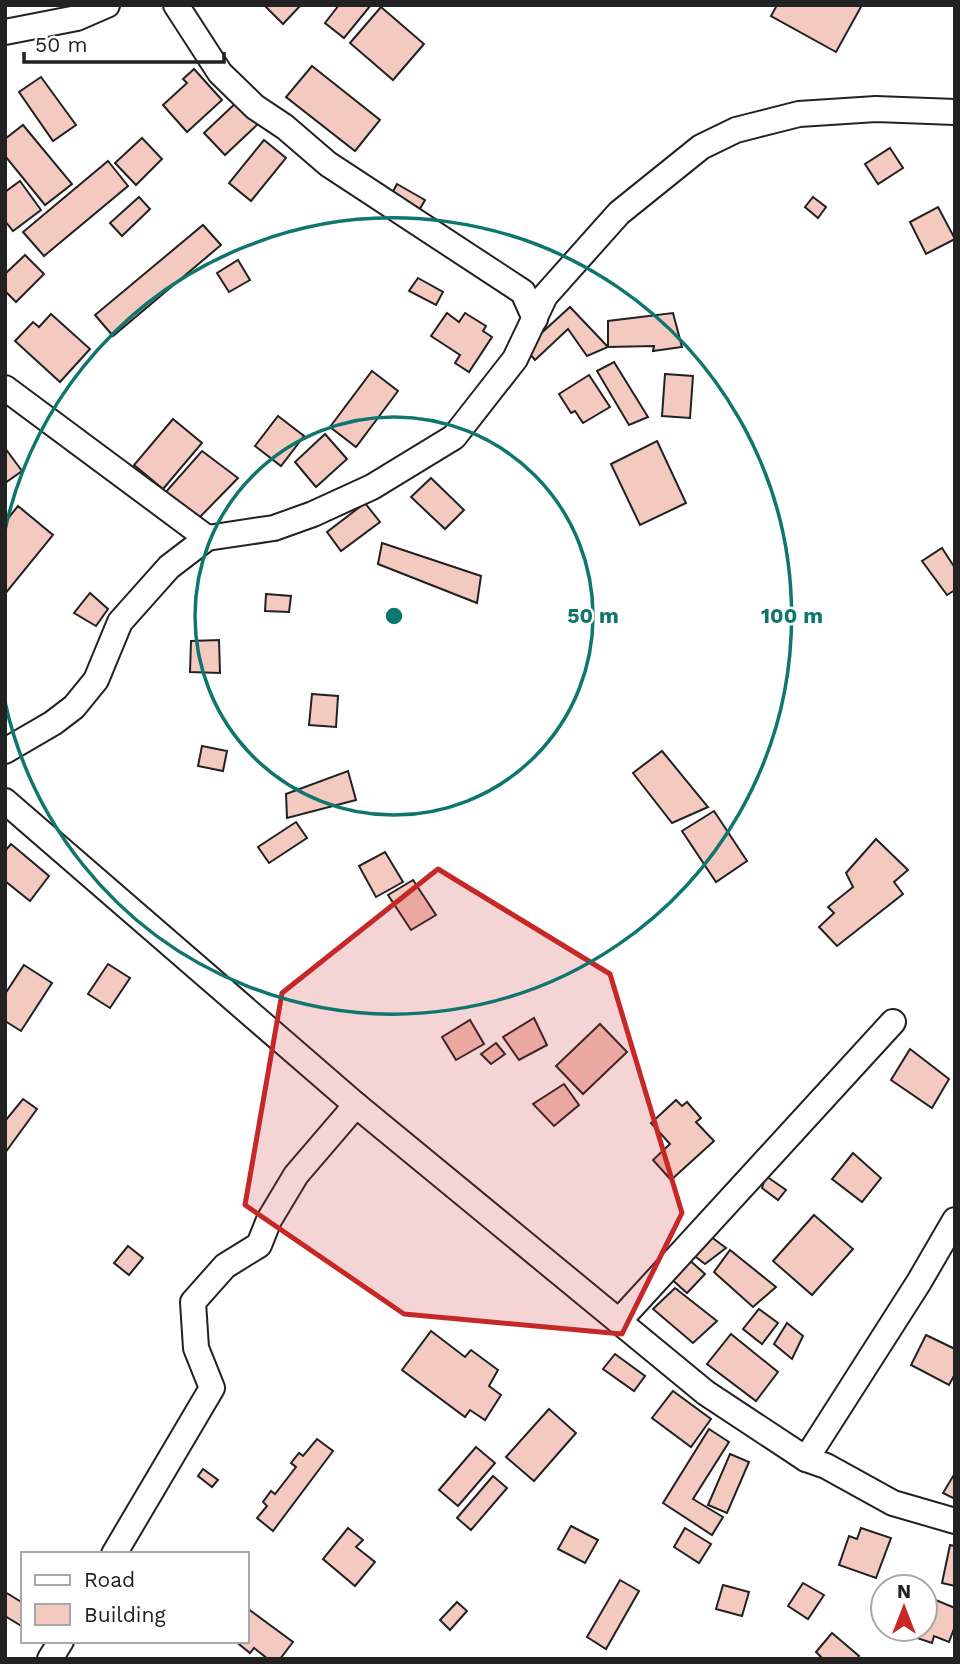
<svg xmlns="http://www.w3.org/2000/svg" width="960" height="1664" font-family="'Work Sans',sans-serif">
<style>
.building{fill:#f3c9c0;stroke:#222;stroke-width:2}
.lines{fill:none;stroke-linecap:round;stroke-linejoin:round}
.minor-casing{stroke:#222;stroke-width:28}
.minor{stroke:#fff;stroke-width:24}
.marked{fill:#c62828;fill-opacity:0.2;stroke:#c62828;stroke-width:5;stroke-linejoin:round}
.ring{fill:none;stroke:#0f766e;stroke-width:3.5}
.centre{fill:#0f766e;stroke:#fff;stroke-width:3.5}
.ring-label{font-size:21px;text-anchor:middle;font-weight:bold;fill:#0f766e;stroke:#fff;stroke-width:5;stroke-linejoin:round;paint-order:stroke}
</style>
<rect width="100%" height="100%" fill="#fff"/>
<g class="building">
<path d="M264,5H301L283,24Z"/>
<path d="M339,5H371L344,38L325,23Z"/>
<path d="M777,5H862L836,52L771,16Z"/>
<path d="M381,7L424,44L393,80L350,43Z"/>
<path d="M312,66L380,120L355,151L286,97Z"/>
<path d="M194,69L222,100L187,132L163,105L187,83L183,79Z"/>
<path d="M41,77L76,125L53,141L19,92Z"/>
<path d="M239,100L260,122L225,155L204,133Z"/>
<path d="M23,125L72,184L45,205L5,156V139Z"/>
<path d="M142,138L162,159L136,185L115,163Z"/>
<path d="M264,140L286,158L251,201L229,183Z"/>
<path d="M890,148L903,168L878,184L865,164Z"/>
<path d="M108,161L128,186L44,256L23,232Z"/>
<path d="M20,181L41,210L13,231L5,221V192Z"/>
<path d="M397,184L425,200L417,214L389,199Z"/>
<path d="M139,197L150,209L122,236L110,223Z"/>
<path d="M813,197L826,207L818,218L805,207Z"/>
<path d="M938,207L955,239L926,254L910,222Z"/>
<path d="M203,225L221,245L113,336L95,315Z"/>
<path d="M25,255L44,274L16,302L5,291V274Z"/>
<path d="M238,260L250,280L229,292L217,273Z"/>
<path d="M418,278L443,292L436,305L409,291Z"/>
<path d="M570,307L608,347L587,356L568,329L535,360L525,348Z"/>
<path d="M447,313L459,322L465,313L486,326L483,331L492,337L469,372L455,363L460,355L431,336Z"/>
<path d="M673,313L682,347L653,351L654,346L608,347V321Z"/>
<path d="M51,314L90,349L60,382L15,341L33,322L39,327Z"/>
<path d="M614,362L648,417L629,425L597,371Z"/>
<path d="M372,371L398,391L356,447L330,427Z"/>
<path d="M665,374L693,376L690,418L662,416Z"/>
<path d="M589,375L610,407L583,423L575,411L571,413L559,394Z"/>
<path d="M278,416L304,436L281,466L255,446Z"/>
<path d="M173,419L202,443L163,489L134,465Z"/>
<path d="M325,434L347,459L316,487L295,462Z"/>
<path d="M657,441L686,503L640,525L611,464Z"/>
<path d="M5,448L22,471L5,483Z"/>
<path d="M202,451L238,478L198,519L164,494Z"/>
<path d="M431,478L464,510L445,529L411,497Z"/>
<path d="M365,503L380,522L341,551L327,532Z"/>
<path d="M18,506L53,535L5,594V522Z"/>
<path d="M382,543L481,576L477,603L378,564Z"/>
<path d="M942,548L955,568V590L947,595L922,561Z"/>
<path d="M90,593L108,609L96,626L74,613Z"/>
<path d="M266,594L291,596L289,612L265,611Z"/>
<path d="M219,640L220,673L190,672L191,641Z"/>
<path d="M312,694L338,696L336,727L309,725Z"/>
<path d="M202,746L227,751L223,771L198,766Z"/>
<path d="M662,751L708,807L672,823L633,773Z"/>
<path d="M348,771L356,800L287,818L286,794Z"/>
<path d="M714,811L747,861L716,882L682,831Z"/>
<path d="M296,822L307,838L269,863L258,847Z"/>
<path d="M876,839L908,870L894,882L903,894L837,946L819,927L834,913L828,907L853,887L846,873Z"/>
<path d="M11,844L49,876L30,901L5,881V851Z"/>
<path d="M385,852L403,882L376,897L359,866Z"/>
<path d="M413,880L436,915L411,930L388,895Z"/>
<path d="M108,964L130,978L110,1008L88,994Z"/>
<path d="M24,965L52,983L21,1031L5,1021V994Z"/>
<path d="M534,1018L547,1045L519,1060L503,1037Z"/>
<path d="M470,1020L484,1044L456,1060L442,1037Z"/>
<path d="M600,1024L627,1052L583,1094L556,1066Z"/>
<path d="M496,1043L505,1054L491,1064L481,1054Z"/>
<path d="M910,1049L949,1079L932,1108L891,1080Z"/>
<path d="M564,1084L579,1105L554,1126L533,1104Z"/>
<path d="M23,1099L37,1109L5,1153V1121Z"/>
<path d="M676,1100L682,1106L687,1102L701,1118L696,1122L714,1141L671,1180L653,1160L670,1144L651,1123Z"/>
<path d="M853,1153L881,1178L862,1202L832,1179Z"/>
<path d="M766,1176L786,1190L778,1200L762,1188Z"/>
<path d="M814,1215L853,1249L812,1295L773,1261Z"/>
<path d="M710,1236L726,1248L705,1264L692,1254Z"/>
<path d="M128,1246L143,1258L129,1275L114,1263Z"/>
<path d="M730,1250L776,1287L753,1307L714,1272Z"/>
<path d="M686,1257L705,1274L687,1293L669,1277Z"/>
<path d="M675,1288L717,1321L693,1343L653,1309Z"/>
<path d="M759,1309L778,1323L762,1344L743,1329Z"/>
<path d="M787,1323L803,1336L792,1359L774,1344Z"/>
<path d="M431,1331L465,1357L471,1350L498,1370L489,1386L501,1395L485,1420L470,1410L465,1417L402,1370Z"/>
<path d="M731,1334L778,1372L756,1401L707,1364Z"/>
<path d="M926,1335L955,1349V1374L949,1385L911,1365Z"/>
<path d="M615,1354L645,1376L634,1391L603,1369Z"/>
<path d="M673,1391L711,1419L691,1447L652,1418Z"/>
<path d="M549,1409L576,1433L534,1481L506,1457Z"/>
<path d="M709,1429L729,1442L693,1499L723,1517L712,1535L663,1503Z"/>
<path d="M317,1439L333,1451L273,1531L257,1518L267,1506L263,1502L271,1491L275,1494L296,1467L291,1463L299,1453L303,1456Z"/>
<path d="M476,1447L495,1463L458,1506L439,1490Z"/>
<path d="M730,1454L749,1462L727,1513L708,1505Z"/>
<path d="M203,1469L218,1480L212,1487L198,1476Z"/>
<path d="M955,1473V1499L943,1493Z"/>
<path d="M493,1476L507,1488L471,1530L457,1518Z"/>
<path d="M571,1526L598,1540L585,1563L558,1549Z"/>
<path d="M348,1528L363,1540L356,1547L375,1562L355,1586L323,1559Z"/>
<path d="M685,1528L711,1544L699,1563L674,1547Z"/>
<path d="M861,1528L891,1538L876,1578L839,1565L849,1536L857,1539Z"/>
<path d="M950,1545L955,1546V1586L942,1583Z"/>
<path d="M620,1580L639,1591L606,1649L587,1637Z"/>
<path d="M803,1583L824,1595L808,1619L788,1606Z"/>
<path d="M723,1585L749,1592L742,1616L716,1609Z"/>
<path d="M5,1592L23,1603V1627L5,1616Z"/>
<path d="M926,1596L955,1608V1626L949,1642L934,1636L932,1643L911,1636L914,1629H925Z"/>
<path d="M457,1602L467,1611L450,1630L440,1620Z"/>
<path d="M247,1608L293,1642L280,1659H268L254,1648L250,1653L235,1641H247Z"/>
<path d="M832,1633L859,1656L857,1659H823L816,1652Z"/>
</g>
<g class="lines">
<g class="minor-casing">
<g id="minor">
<path d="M176,5L220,73L255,107L285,127L328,164L523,292L535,319"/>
<path d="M5,32L77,18L107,5"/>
<path d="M5,388L207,538"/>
<path d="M5,751L53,723L74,707L96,680L120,622L169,567L207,538L274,528L313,514L372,487L454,437L515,359L545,296L619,213L701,147L736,130L799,114L876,109L955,112"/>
<path d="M5,801L356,1105L706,1393L806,1459L826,1466L893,1503L955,1521"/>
<path d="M619,1321L893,1022"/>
<path d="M806,1459L919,1282L955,1220"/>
<path d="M114,1554L212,1388L196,1348L193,1302L225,1266L259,1245L269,1220L296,1175L356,1105"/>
<path d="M50,1659L61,1641"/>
</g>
</g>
<use href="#minor" class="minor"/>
</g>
<path class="marked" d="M438,869L610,974L682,1213L622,1334L404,1314L245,1205L282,993Z"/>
<g class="ring">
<circle cx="394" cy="616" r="199"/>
<path d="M5 530A398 398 0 1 1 5 702"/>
</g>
<circle cx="394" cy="616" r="10" class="centre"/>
<g class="ring-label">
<text x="593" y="623">50 m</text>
<text x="792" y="623">100 m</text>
</g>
<rect width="960" height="1664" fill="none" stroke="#222222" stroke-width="14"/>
<rect x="21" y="1552" width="228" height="91" fill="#ffffff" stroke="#a7a7a7" stroke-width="2"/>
<rect x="35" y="1575" width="35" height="10" fill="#ffffff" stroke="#a7a7a7" stroke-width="2"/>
<text x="84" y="1587" font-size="21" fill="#222222">Road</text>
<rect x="35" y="1604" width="35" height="21" fill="#f3c9c0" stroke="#a7a7a7" stroke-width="2"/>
<text x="84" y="1622" font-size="21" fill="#222222">Building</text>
<g transform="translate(904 1608)"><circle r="33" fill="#ffffff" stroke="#a7a7a7" stroke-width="2"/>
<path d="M0-5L12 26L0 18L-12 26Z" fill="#c62828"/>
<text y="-10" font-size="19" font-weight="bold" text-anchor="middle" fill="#222222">N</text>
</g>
<path d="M24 52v10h200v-10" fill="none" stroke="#222222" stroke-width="3.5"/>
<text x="35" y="52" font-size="21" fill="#222222" stroke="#ffffff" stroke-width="5" paint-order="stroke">50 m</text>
</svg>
